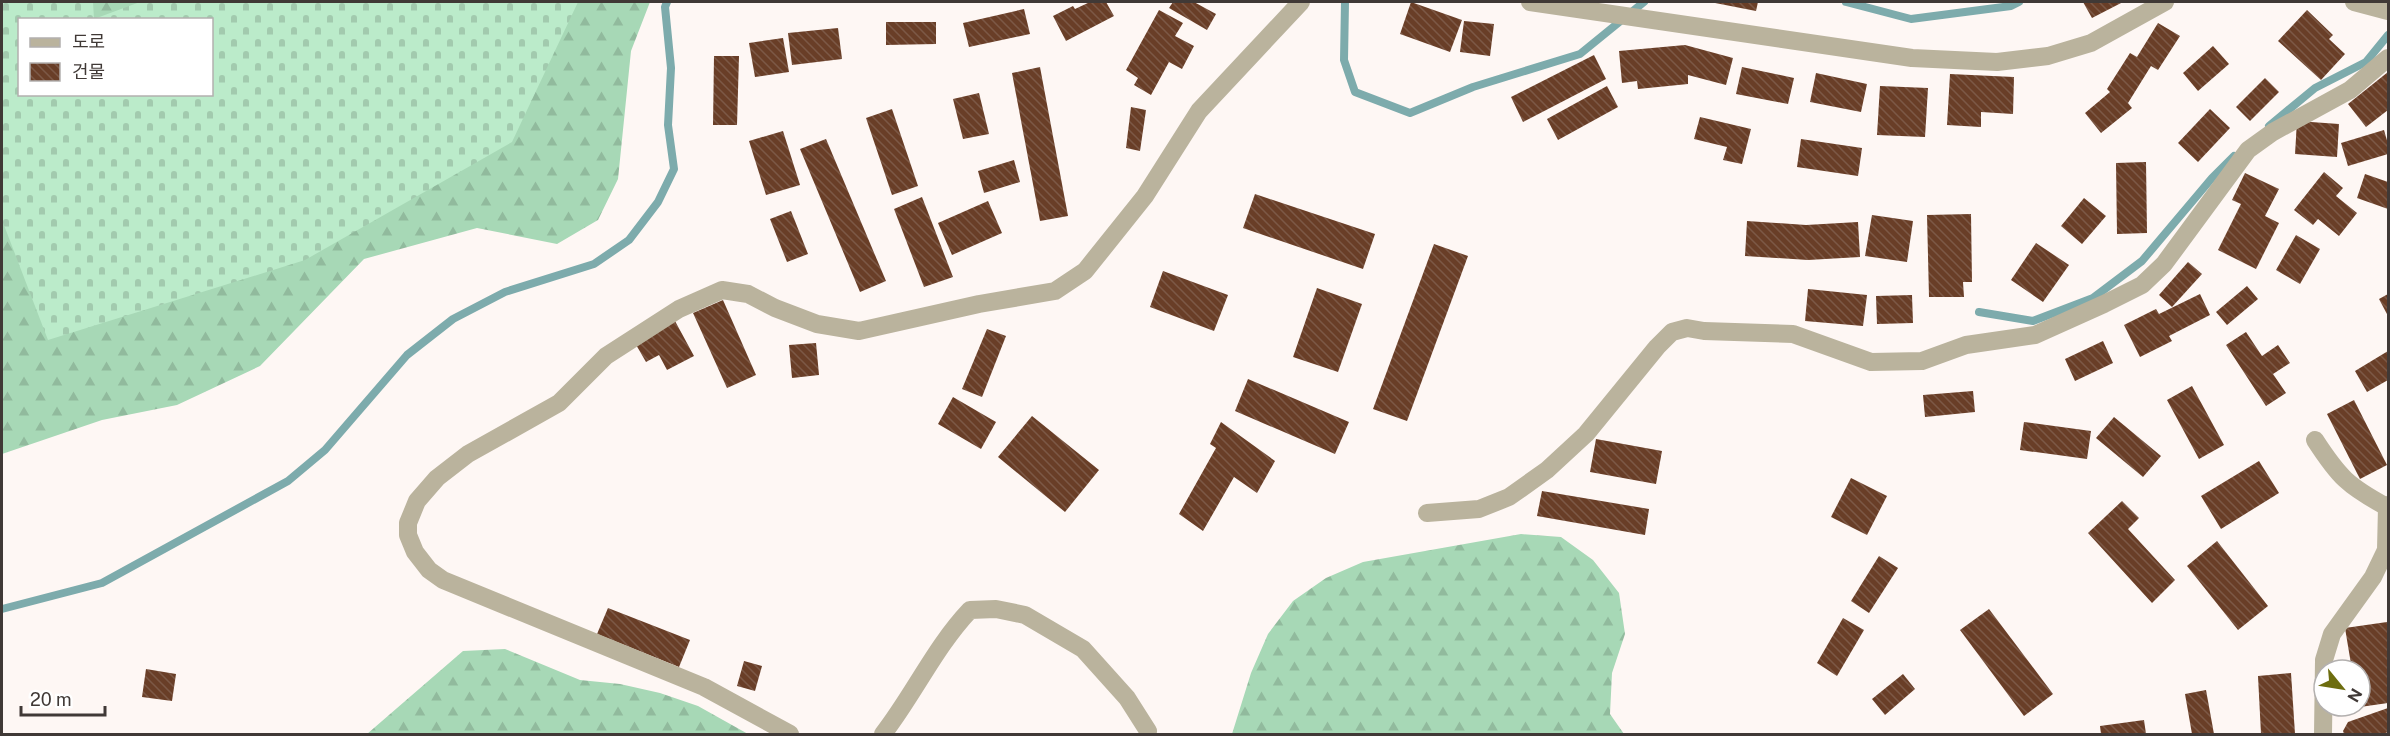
<svg xmlns="http://www.w3.org/2000/svg" width="2390" height="736" font-family="'Public Sans','Noto Sans KR',sans-serif">
<style>
.forest{fill:url(#forest-firs);fill-rule:evenodd}
.cemetery{fill:url(#cemetery-stones);fill-rule:evenodd}
.lines{fill:none;stroke-linecap:round;stroke-linejoin:round}
.stream{stroke:#7dabac;stroke-width:8}
.building{fill:url(#building-back-hatch)}
.street{stroke:#bab39d;stroke-width:18}
</style>
<defs>
<pattern id="forest-firs" width="22" height="20" patternUnits="userSpaceOnUse" patternTransform="scale(1.5)"><rect width="22" height="20" fill="#a7d8b6"/><path d="M5 1l3.5 6h-7zM16 11l3.5 6h-7z" fill="#91ba9d"/></pattern>
<pattern id="cemetery-stones" width="16" height="16" patternUnits="userSpaceOnUse" patternTransform="scale(1.5)"><rect width="16" height="16" fill="#bbebca"/><path d="M2 7V4a2 2 0 0 1 4 0v3zM10 15v-3a2 2 0 0 1 4 0v3z" fill="#a2caae"/></pattern>
<pattern id="building-back-hatch" width="6" height="6" patternUnits="userSpaceOnUse" patternTransform="scale(1.5)"><rect width="6" height="6" fill="#693e27"/><path d="M-1 5l2 2M0 0l6 6M5-1l2 2" fill="none" stroke="#7c5946"/></pattern>
</defs>
<rect width="100%" height="100%" fill="#fef7f4"/>
<g class="forest">
<path d="M2,2H650L631,51L618,179L598,220L557,244L477,228L364,259L260,366L177,405L102,420L2,454ZM20,20H212V94H20Z"/>
<path d="M1521,534L1561,537L1593,560L1619,593L1625,634L1612,673L1610,714L1624,734H1232L1251,673L1268,634L1293,601L1326,578L1363,562Z"/>
<path d="M505,649L580,680L620,684L660,693L698,706L748,734H367L463,651Z"/>
</g>
<path class="cemetery" d="M2,2H93L94,19L140,2H578L512,142L305,260L48,340L2,220ZM20,20H212V94H20Z"/>
<g class="lines">
<g class="stream">
<path d="M1345,2L1344,60L1355,92L1410,113L1473,87L1580,54L1644,2"/>
<path d="M1846,2L1911,19L2011,6L2019,2"/>
<path d="M2269,126L2315,88L2366,62L2388,35"/>
<path d="M1979,312L2033,321L2093,298L2142,261L2212,178L2234,156"/>
<path d="M2,609L102,583L288,481L325,450L407,355L453,319L505,292L594,264L629,240L658,202L674,169L668,125L671,68L665,7L667,2"/>
</g>
</g>
<g class="building">
<path d="M1090,2H1106L1114,16L1066,41L1053,16L1073,6L1075,9Z"/>
<path d="M1173,2H1194L1216,14L1207,30L1169,8Z"/>
<path d="M1411,2L1462,20L1450,52L1400,34Z"/>
<path d="M1710,2H1758L1756,11Z"/>
<path d="M2083,2H2123L2092,18Z"/>
<path d="M1024,9L1030,34L969,47L963,23Z"/>
<path d="M1159,10L1183,23L1175,36L1194,46L1182,69L1169,62L1151,95L1134,85L1138,78L1126,70Z"/>
<path d="M2307,10L2333,35L2329,39L2345,54L2321,80L2278,41Z"/>
<path d="M1464,21L1494,24L1490,56L1460,52Z"/>
<path d="M886,22H936V44L886,45Z"/>
<path d="M2158,23L2180,36L2158,70L2151,66L2128,103L2132,108L2101,133L2085,113L2110,92L2107,89L2130,53L2137,57Z"/>
<path d="M838,28L842,59L792,65L788,33Z"/>
<path d="M783,38L789,72L755,77L749,43Z"/>
<path d="M1685,45L1733,58L1726,85L1688,75V84L1638,89L1637,81L1622,83L1619,51Z"/>
<path d="M2213,46L2229,64L2198,91L2183,73Z"/>
<path d="M1594,55L1606,79L1523,122L1511,97Z"/>
<path d="M714,56H739L737,125H713Z"/>
<path d="M1040,67L1068,216L1040,221L1012,73Z"/>
<path d="M1742,67L1794,78L1788,104L1736,94Z"/>
<path d="M2388,72V110L2366,127L2348,104Z"/>
<path d="M1816,73L1867,84L1861,112L1810,102Z"/>
<path d="M1950,74L2014,77L2013,114L1981,112V127L1947,125Z"/>
<path d="M2265,78L2279,92L2250,121L2236,107Z"/>
<path d="M1607,86L1618,107L1558,140L1547,119Z"/>
<path d="M1880,86L1928,88L1925,137L1877,135Z"/>
<path d="M979,93L989,134L963,139L953,99Z"/>
<path d="M1131,107L1146,110L1140,151L1126,148Z"/>
<path d="M892,109L918,186L892,195L866,118Z"/>
<path d="M2210,109L2230,128L2198,162L2178,143Z"/>
<path d="M1700,117L1751,129L1742,164L1723,160L1727,147L1694,139Z"/>
<path d="M2297,121L2339,124L2337,157L2295,154Z"/>
<path d="M2384,130L2388,144V154L2348,166L2341,143Z"/>
<path d="M783,131L800,185L766,195L749,141Z"/>
<path d="M826,139L886,281L860,292L800,149Z"/>
<path d="M1801,139L1862,148L1858,176L1797,167Z"/>
<path d="M1014,160L1020,182L984,193L978,171Z"/>
<path d="M2146,162L2147,233L2117,234L2116,163Z"/>
<path d="M2324,172L2343,188L2336,196L2357,213L2339,236L2318,219L2313,225L2294,210Z"/>
<path d="M2245,173L2279,189L2265,216L2279,223L2256,269L2218,250L2241,204L2232,200Z"/>
<path d="M2365,174L2388,182V209L2357,198Z"/>
<path d="M1255,194L1375,234L1363,269L1243,228Z"/>
<path d="M922,197L953,277L924,287L894,209Z"/>
<path d="M2084,198L2106,216L2082,244L2061,226Z"/>
<path d="M988,201L1002,233L952,255L938,223Z"/>
<path d="M791,211L808,254L787,262L770,219Z"/>
<path d="M1971,214L1972,282H1963L1964,297H1929L1927,215Z"/>
<path d="M1872,215L1913,221L1907,262L1865,256Z"/>
<path d="M1747,221L1806,225L1858,222L1860,257L1808,260L1745,256Z"/>
<path d="M2296,235L2320,249L2300,284L2276,270Z"/>
<path d="M2036,243L2069,265L2043,302L2011,280Z"/>
<path d="M1434,244L1468,256L1407,421L1373,409Z"/>
<path d="M2188,262L2202,274L2172,307L2159,295Z"/>
<path d="M1163,271L1228,295L1214,331L1150,307Z"/>
<path d="M2247,286L2258,299L2227,325L2216,312Z"/>
<path d="M1317,288L1362,304L1338,372L1293,357Z"/>
<path d="M1808,289L1867,295L1863,326L1805,321Z"/>
<path d="M2200,294L2210,315L2169,336L2172,341L2140,357L2124,325L2156,309L2159,314Z"/>
<path d="M2388,294V316L2379,299Z"/>
<path d="M1912,295L1913,323L1877,324L1876,296Z"/>
<path d="M723,300L756,375L727,388L693,313Z"/>
<path d="M675,321L694,356L667,370L659,355L646,362L635,343Z"/>
<path d="M987,329L1006,336L982,397L962,389Z"/>
<path d="M2246,332L2262,356L2278,345L2290,363L2273,374L2286,393L2266,406L2226,345Z"/>
<path d="M2103,341L2113,363L2075,381L2065,359Z"/>
<path d="M816,343L819,375L792,378L789,345Z"/>
<path d="M2388,351V380L2367,392L2355,371Z"/>
<path d="M1248,379L1349,422L1335,454L1235,411Z"/>
<path d="M2192,386L2224,445L2199,459L2167,400Z"/>
<path d="M1973,391L1975,412L1925,417L1923,395Z"/>
<path d="M953,397L996,422L981,449L938,424Z"/>
<path d="M2354,400L2387,465L2360,479L2327,414Z"/>
<path d="M1032,416L1099,470L1065,512L998,457Z"/>
<path d="M2114,417L2161,456L2143,477L2096,438Z"/>
<path d="M1221,422L1275,461L1257,493L1234,477L1203,531L1179,514L1216,448L1210,444Z"/>
<path d="M2024,422L2091,431L2087,459L2020,450Z"/>
<path d="M1596,439L1662,451L1656,484L1590,472Z"/>
<path d="M2259,461L2279,493L2221,529L2201,496Z"/>
<path d="M1851,478L1887,496L1867,535L1831,517Z"/>
<path d="M1542,491L1649,509L1645,535L1537,516Z"/>
<path d="M2122,501L2139,518L2128,529L2175,580L2152,603L2088,533Z"/>
<path d="M2217,541L2268,606L2238,630L2187,566Z"/>
<path d="M1879,556L1898,568L1869,613L1851,601Z"/>
<path d="M608,608L690,640L679,667L597,634Z"/>
<path d="M1989,609L2053,694L2024,716L1960,630Z"/>
<path d="M1843,618L1864,630L1837,676L1817,663Z"/>
<path d="M2387,622L2388,703L2360,707V670H2352L2345,628Z"/>
<path d="M744,661L762,666L755,691L737,686Z"/>
<path d="M146,669L176,674L172,701L142,697Z"/>
<path d="M2291,673L2295,734H2261L2258,676Z"/>
<path d="M1903,674L1915,689L1885,715L1872,699Z"/>
<path d="M2206,690L2214,734H2192L2185,694Z"/>
<path d="M2388,708V732L2383,734H2344L2343,731L2348,722Z"/>
<path d="M2144,720L2146,734H2101L2100,726Z"/>
</g>
<g class="lines">
<g class="street">
<path d="M1530,2L1912,58L1997,62L2048,56L2091,43L2165,2"/>
<path d="M2354,2L2388,11"/>
<path d="M2315,440C2339,477 2348,486 2387,507"/>
<path d="M1427,513L1479,509L1509,497L1547,470L1586,434L1657,347L1672,332L1687,328L1704,331L1793,334L1871,362L1922,361L1966,345L2035,335L2104,304L2142,285L2164,264L2248,150L2273,132L2350,90L2388,58"/>
<path d="M790,734L704,687L443,580L429,570L415,552L408,535V523L417,501L437,478L468,454L559,403L606,356L679,309L722,290L748,294L775,308L817,324L859,331L979,304L1055,291L1085,271L1145,196L1199,111L1301,2"/>
<path d="M883,734C914,694 935,647 970,610L996,609L1025,615L1083,649L1127,698L1148,731"/>
<path d="M2323,734L2324,660L2332,634L2373,577L2386,550L2387,507L2388,505"/>
</g>
</g>
<rect width="2390" height="736" fill="none" stroke="#403936" stroke-width="6"/>
<rect x="18" y="18" width="195" height="78" fill="#ffffff" stroke="#b3b0af" stroke-width="1.5"/>
<rect x="30" y="38" width="30" height="9" fill="#bab39d" stroke="#b3b0af" stroke-width="1.5"/>
<text x="72" y="48" font-size="18" fill="#403936">도로</text>
<rect x="30" y="63" width="30" height="18" fill="url(#building-back-hatch)" stroke="#b3b0af" stroke-width="1.5"/>
<text x="72" y="78" font-size="18" fill="#403936">건물</text>
<g transform="translate(2342 688) rotate(120)"><circle r="28" fill="#ffffff" stroke="#b3b0af" stroke-width="1.5"/>
<path d="M0-4.5L10 22L0 15L-10 22Z" fill="#6d6d0f"/>
<text y="-9" font-size="16" font-weight="bold" text-anchor="middle" fill="#403936">N</text>
</g>
<path d="M21 706v9h84v-9" fill="none" stroke="#403936" stroke-width="3"/>
<text x="30" y="706" font-size="18" fill="#403936" stroke="#ffffff" stroke-width="4.5" paint-order="stroke">20 m</text>
</svg>
